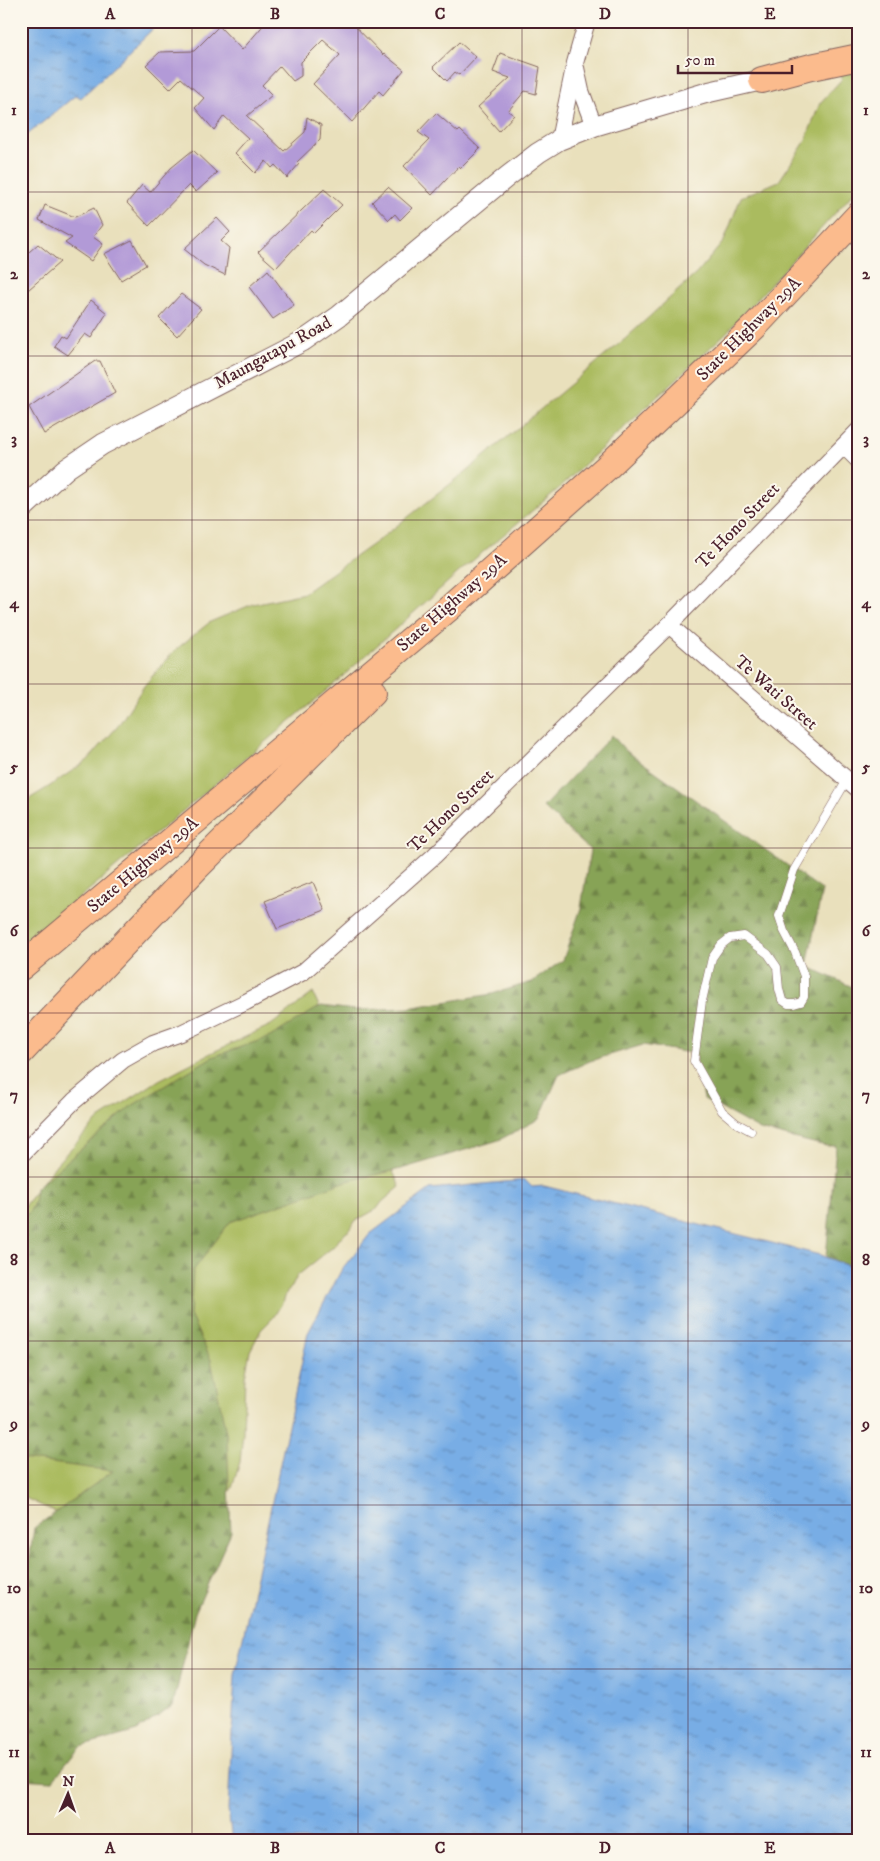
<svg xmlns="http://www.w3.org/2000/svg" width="880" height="1861" font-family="'IM FELL DW Pica',serif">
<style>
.grass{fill:#aabb5f;stroke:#7a6d45}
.forest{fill:url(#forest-firs);stroke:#686140}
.water{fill:url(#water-ripples);stroke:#616688}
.building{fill:#b29ad7}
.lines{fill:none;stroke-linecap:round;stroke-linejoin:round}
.service-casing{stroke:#82635e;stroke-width:9}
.minor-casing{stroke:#82635e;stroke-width:18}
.tertiary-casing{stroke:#82635e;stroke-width:22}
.trunk-casing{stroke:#82635e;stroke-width:28}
.service{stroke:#fff;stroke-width:8}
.minor{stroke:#fff;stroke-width:16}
.tertiary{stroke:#fff;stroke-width:20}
.trunk{stroke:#fbbb8d;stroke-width:26}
.grid{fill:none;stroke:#4a1f2b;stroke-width:1;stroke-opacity:0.55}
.labels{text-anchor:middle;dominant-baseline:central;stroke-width:4;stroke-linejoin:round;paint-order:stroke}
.street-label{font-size:18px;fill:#4a1f2b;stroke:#fbf7ec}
.neatline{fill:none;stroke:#4a1f2b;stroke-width:2}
.grid-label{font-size:16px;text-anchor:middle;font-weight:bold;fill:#4a1f2b}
</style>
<defs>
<pattern id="forest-firs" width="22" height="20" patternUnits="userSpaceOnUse" patternTransform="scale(1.25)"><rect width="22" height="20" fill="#87a356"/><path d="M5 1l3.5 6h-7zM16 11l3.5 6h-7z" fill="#708447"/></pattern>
<pattern id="water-ripples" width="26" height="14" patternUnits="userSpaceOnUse" patternTransform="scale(1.25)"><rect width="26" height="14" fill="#78ade5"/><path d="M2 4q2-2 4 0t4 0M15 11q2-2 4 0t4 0" fill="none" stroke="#648cba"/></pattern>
</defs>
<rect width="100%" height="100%" fill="#fbf7ec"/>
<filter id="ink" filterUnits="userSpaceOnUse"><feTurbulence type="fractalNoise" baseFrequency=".02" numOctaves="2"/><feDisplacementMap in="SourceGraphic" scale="10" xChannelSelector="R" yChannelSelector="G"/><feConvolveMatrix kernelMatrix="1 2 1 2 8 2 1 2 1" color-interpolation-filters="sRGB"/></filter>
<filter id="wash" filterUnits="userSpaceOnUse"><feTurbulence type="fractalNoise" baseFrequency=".0096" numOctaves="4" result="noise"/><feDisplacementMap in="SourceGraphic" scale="20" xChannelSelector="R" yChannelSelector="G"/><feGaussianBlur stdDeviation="1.12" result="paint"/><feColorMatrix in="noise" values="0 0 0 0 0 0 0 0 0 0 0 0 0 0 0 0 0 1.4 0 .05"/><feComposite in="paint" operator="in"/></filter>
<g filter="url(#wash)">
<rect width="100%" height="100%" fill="#e9e0bc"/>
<g class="grass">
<path d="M859,69V187L726,333L557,490L458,573L334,684L21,947V804L50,786L88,760L118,726L144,686L174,651L210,622L253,604L304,593L380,539L463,474L625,339L697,273L724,241L741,197L779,181L805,142L820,103L842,79L841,72Z"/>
<path d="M313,993L400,1187L382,1202L377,1209L355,1221L351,1229L343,1235L333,1247L297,1276L292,1287L287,1291L284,1300L273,1318L261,1330L250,1351L245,1377L243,1433L240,1462L232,1488L228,1494L197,1578L21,1496V1210L58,1162L99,1119L159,1080L211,1053L271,1025Z"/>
</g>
<path class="forest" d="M612,735L625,750L822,890L807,966L859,990V1270L826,1257L836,1146H826L760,1130L704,1099L697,1063L696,1054L643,1045L590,1061L559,1075L539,1119L499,1140L401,1169L347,1181L230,1222L193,1271L190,1315L211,1360L227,1438L231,1532L195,1613L173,1706L137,1731L80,1747L52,1781L21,1779V1616L34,1528L113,1471L21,1459V1219C33,1211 35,1202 36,1188L130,1107L212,1057L270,1037L321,1006L355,1010L408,1008L492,994L532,982L563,960L581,908L590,850L543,807Z"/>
<g class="water">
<path d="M21,21H161L81,98L76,95L21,140Z"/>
<path d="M525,1180L532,1187L544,1186L820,1255L859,1270V1840H232L228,1810L235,1675L308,1333L342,1269L370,1234L430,1189Z"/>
</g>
<g id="blocks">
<g class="building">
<path d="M267,21H350L383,55L384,54L404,70L383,95L379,91L352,122L313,84L340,55L323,40L301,62V76L293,81L280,66L262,85L272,95L247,116L284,151L305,132L307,117L321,125L320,140L297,162L299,164L287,178L275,165L272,168L266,161L255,173L235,153L248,138L224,116L214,130L195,108L204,98L181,78L170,89L146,65L160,52L194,51L219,26L242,50Z"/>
<path d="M459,42L476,57L459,75L455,72L447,81L433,67Z"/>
<path d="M500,53L540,67L536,94L525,91L508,111L514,115L499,131L478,107L510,78L493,72Z"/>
<path d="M436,113L458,132L460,130L480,149L461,168L459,166L432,195L404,166L429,140L418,132Z"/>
<path d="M193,150L217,173L196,192L189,185L149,226L127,203L142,185L150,192L171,168Z"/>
<path d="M388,187L412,208L400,220L395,214L389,220L372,202Z"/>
<path d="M324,189L342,205L314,233L311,230L276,268L258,252Z"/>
<path d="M45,205L75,217L94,208L102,225L93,237L103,244L91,261L65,243L72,238L39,220Z"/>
<path d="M217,218L230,232L221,241L229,248L225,275L204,265L184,249Z"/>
<path d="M132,240L146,265L121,280L104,254Z"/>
<path d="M38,244L60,262L21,296V259Z"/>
<path d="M268,270L294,305L273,319L249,287Z"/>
<path d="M181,294L201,309L177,336L159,318Z"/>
<path d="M91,300L107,313L91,338L85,334L68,355L54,346L61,335L66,338Z"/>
<path d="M95,361H100L115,393L44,434L29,407Z"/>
<path d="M313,882L325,910L277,929L265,901Z"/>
</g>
</g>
</g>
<g filter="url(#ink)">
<use href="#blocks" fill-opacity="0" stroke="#82635e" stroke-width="1"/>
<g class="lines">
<g class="service-casing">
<path id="service" d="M751,1131L736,1123L722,1111L694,1061L702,1001L712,958L721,945L730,938L744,936L768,954L777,967L779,989L782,1000L788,1004H794L801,1002L804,997V976L795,952L784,931L779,916L794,870L847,780"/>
</g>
<g class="minor-casing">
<g id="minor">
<path d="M576,68L581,91L594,126"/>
<path d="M559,140L575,63L587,21"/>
<path d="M844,446L859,461"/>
<path d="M669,625L859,790"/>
<path d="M21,1155L74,1101L123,1060L153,1043L181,1033L246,1002L303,972L434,856L669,625L859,430"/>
</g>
</g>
<g class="tertiary-casing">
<path id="tertiary" d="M21,510L66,469L103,444L303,341L339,316L508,176L538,153L559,140L594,126L709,92L762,80"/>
</g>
<g class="trunk-casing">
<g id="trunk">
<path d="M762,80L811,67L859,57"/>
<path d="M21,967L450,607L606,468L755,326L859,215"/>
<path d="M21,1052L195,869L373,692"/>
</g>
</g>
<use href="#service" class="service"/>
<use href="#minor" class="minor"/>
<use href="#tertiary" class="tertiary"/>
<use href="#trunk" class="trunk"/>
</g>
</g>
<path class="grid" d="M192,21V1840M358,21V1840M522,21V1840M688,21V1840M21,192H859M21,356H859M21,520H859M21,684H859M21,848H859M21,1013H859M21,1177H859M21,1341H859M21,1505H859M21,1669H859"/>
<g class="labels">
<g class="street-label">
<text transform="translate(749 329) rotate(-45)">State Highway 29A</text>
<text transform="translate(273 353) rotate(-29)">Maungatapu Road</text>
<text transform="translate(738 526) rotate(-46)">Te Hono Street</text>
<text transform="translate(452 603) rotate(-41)">State Highway 29A</text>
<text transform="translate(776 693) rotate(41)">Te Wati Street</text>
<text transform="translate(451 811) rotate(-44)">Te Hono Street</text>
<text transform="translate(143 865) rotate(-40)">State Highway 29A</text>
</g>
</g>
<rect width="880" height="1861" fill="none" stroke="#fbf7ec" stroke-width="55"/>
<g transform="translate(68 1794) rotate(2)" stroke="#fbf7ec" stroke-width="4" paint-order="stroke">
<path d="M0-4L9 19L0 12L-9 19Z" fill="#4a1f2b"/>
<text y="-8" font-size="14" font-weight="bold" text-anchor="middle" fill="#4a1f2b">N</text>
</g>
<path d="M678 65v8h114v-8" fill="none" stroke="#4a1f2b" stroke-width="2.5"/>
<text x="685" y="65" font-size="15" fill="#4a1f2b" stroke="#fbf7ec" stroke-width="4" paint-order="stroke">50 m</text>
<rect x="28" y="28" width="824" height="1806" class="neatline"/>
<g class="grid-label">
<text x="110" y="19">A</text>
<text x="275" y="19">B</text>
<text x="440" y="19">C</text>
<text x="605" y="19">D</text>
<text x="770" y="19">E</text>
<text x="14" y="115">1</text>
<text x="866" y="115">1</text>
<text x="14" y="279">2</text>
<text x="866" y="279">2</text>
<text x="14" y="444">3</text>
<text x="866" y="444">3</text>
<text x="14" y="608">4</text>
<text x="866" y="608">4</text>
<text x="14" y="772">5</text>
<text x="866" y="772">5</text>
<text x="14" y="936">6</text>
<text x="866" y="936">6</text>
<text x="14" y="1100">7</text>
<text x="866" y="1100">7</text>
<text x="14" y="1265">8</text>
<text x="866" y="1265">8</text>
<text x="14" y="1429">9</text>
<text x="866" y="1429">9</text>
<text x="14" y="1593">10</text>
<text x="866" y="1593">10</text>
<text x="14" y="1757">11</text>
<text x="866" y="1757">11</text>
<text x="110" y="1853">A</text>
<text x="275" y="1853">B</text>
<text x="440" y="1853">C</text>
<text x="605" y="1853">D</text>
<text x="770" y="1853">E</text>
</g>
</svg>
